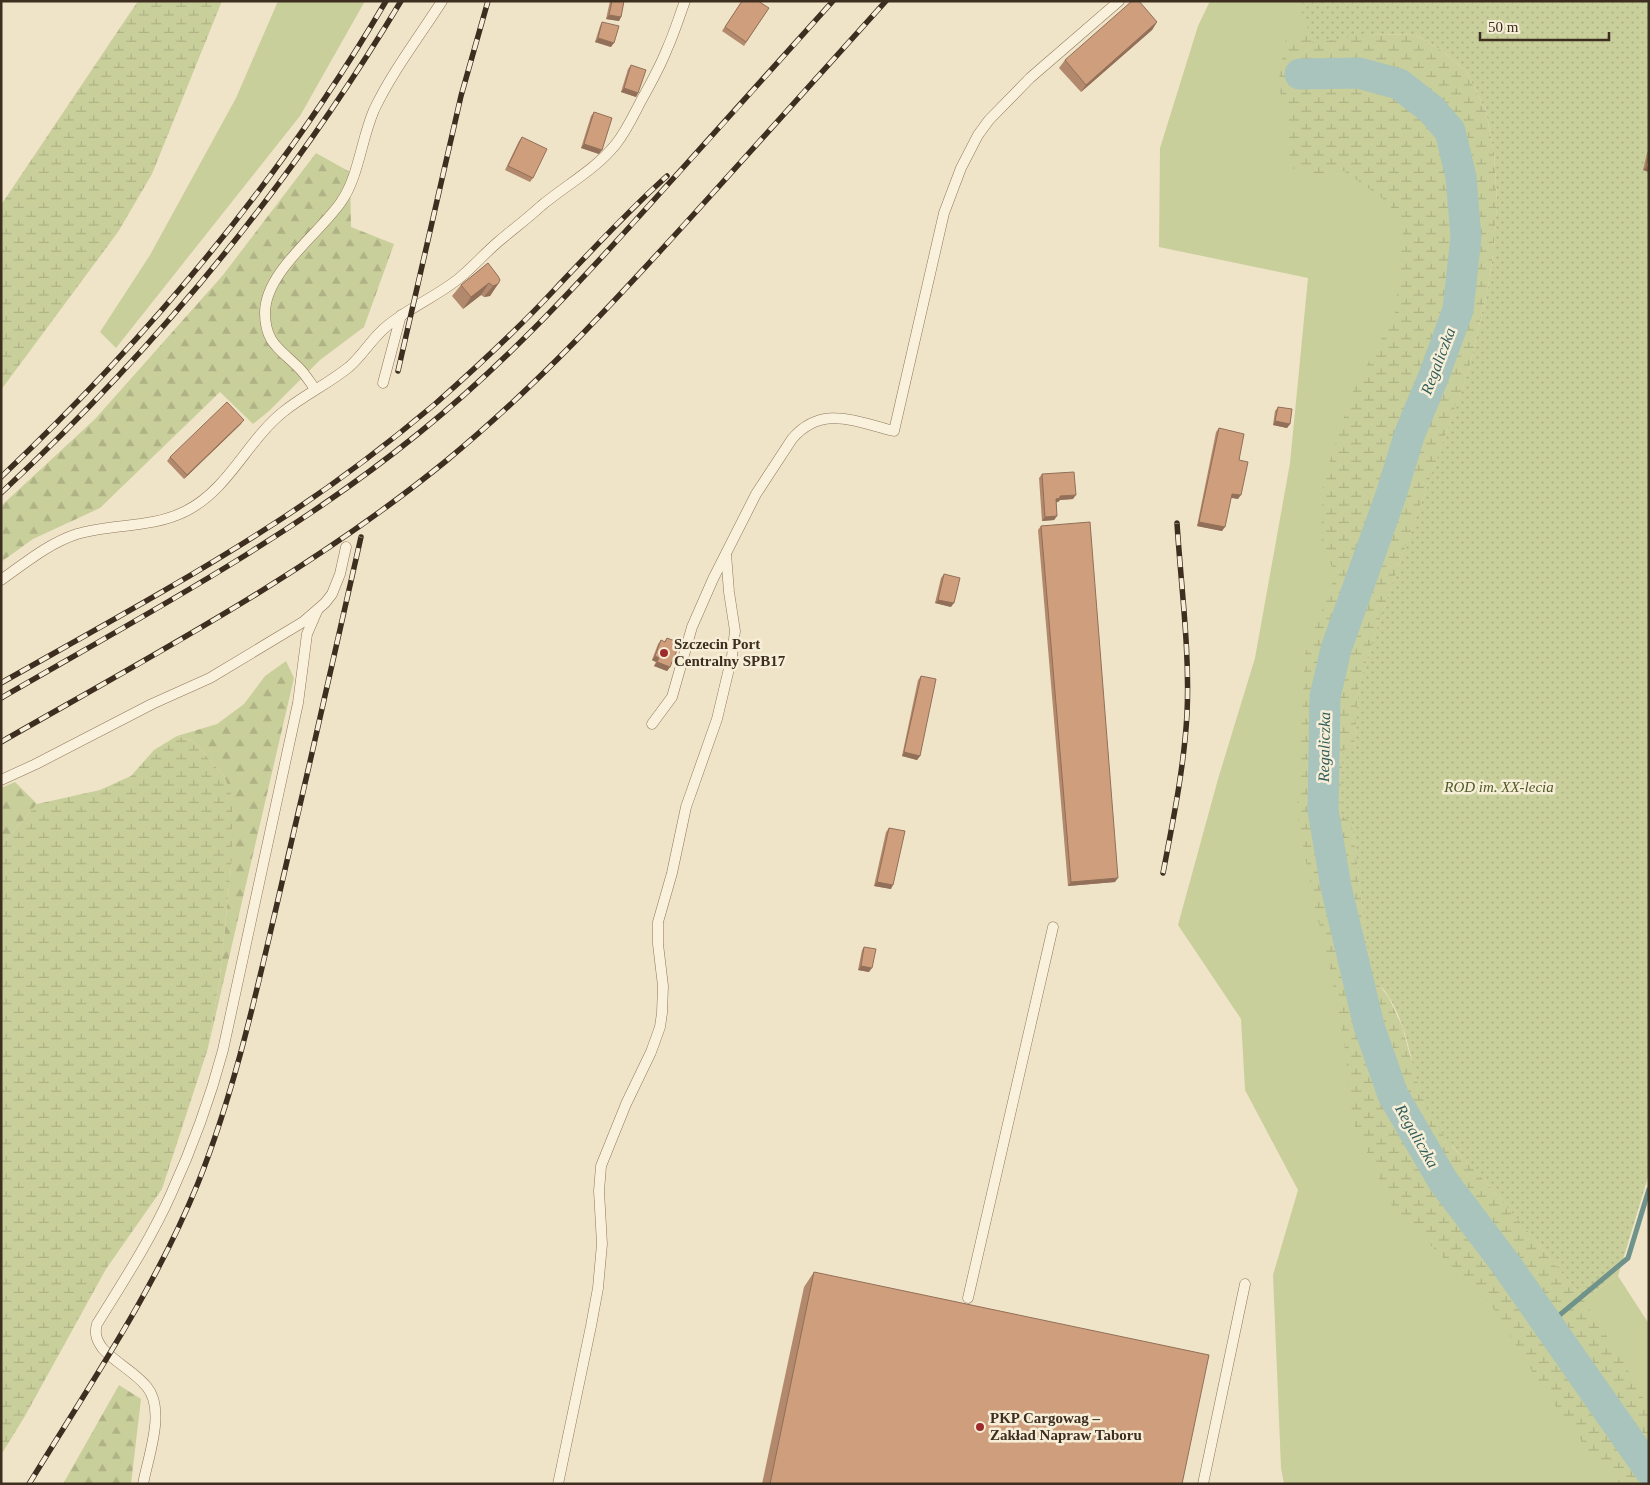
<svg xmlns="http://www.w3.org/2000/svg" width="1650" height="1485" font-family="'Times New Roman',serif">
<style>
.grass{fill:#c9cf9b}
.forest{fill:url(#forest-firs)}
.wetland{fill:url(#wetland-marsh)}
.garden{fill:url(#garden-dots)}
.lines{fill:none;stroke-linecap:round;stroke-linejoin:round}
.stream{stroke:#6f938a;stroke-width:5}
.river{stroke:#a9c4bc;stroke-width:31}
.service-casing{stroke:#8d765c;stroke-width:11}
.service{stroke:#faf1dc;stroke-width:10}
.rail-casing{stroke:#3d2e20;stroke-width:5.5}
.rail{stroke:#f7eed8;stroke-width:4;stroke-dasharray:11;stroke-linecap:butt}
.wall{fill:#b2896c}
.shaded-wall{fill:#916f58}
.building{fill:#cf9f7d;stroke:#916f58}
.poi-dot{fill:#9e2a2b;stroke:#f7eed8;stroke-width:2}
.labels{text-anchor:middle;dominant-baseline:central;stroke-width:5;stroke-linejoin:round;paint-order:stroke}
.poi-label{font-size:15px;font-weight:bold;fill:#3d2e20;stroke:#f7eed8;text-anchor:start}
.park-label{font-size:15px;font-style:italic;fill:#4d5a26;stroke:#f7eed8}
.water-label{font-size:16px;font-style:italic;fill:#2f5d5a;stroke:#f7eed8}
</style>
<defs>
<pattern id="forest-firs" width="22" height="20" patternUnits="userSpaceOnUse" patternTransform="scale(1.25)"><rect width="22" height="20" fill="#c9cf9b"/><path d="M5 1l3.5 6h-7zM16 11l3.5 6h-7z" fill="#aeb285"/></pattern>
<pattern id="wetland-marsh" width="20" height="14" patternUnits="userSpaceOnUse" patternTransform="scale(1.25)"><rect width="20" height="14" fill="#c9cf9b"/><path d="M1 5h8M5 5V1M11 12h8M15 12V8" fill="none" stroke="#aeb285"/></pattern>
<pattern id="garden-dots" width="8" height="8" patternUnits="userSpaceOnUse" patternTransform="scale(1.25)"><rect width="8" height="8" fill="#c9cf9b"/><path d="M2 2h.1M6 6h.1" fill="none" stroke="#aeb285" stroke-width="1.8" stroke-linecap="round"/></pattern>
</defs>
<rect width="100%" height="100%" fill="#f0e4c8"/>
<g class="grass">
<path d="M278,1H365L300,116L116,348L100,332L150,255L236,98Z"/>
<path d="M1210,1H1299L1368,34L1497,202L1494,248L1469,369L1381,616L1359,685L1354,749L1352,822L1371,978L1377,982L1402,1026L1410,1056L1453,1148L1513,1213L1583,1299L1618,1276L1649,1324V1484H1284L1281,1468L1273,1275L1298,1190L1245,1090L1241,1019L1178,925L1218,779L1255,658L1290,463L1308,278L1159,247L1160,148L1198,26Z"/>
</g>
<g class="forest">
<path d="M316,153L350,172L351,227L394,244L364,327L320,360L269,411L253,424L220,392L100,508L33,539L1,562V506L95,419L223,275Z"/>
<path d="M286,661L294,678L208,1048L220,976L232,858L225,777L193,741L177,736L217,724L244,704L265,676Z"/>
<path d="M15,782L37,804L1,846V788Z"/>
<path d="M119,1385L141,1399L131,1484H63Z"/>
</g>
<g class="wetland">
<path d="M138,1H222L152,174L118,232L1,390V205Z"/>
<path d="M1314,32L1313,43L1368,34L1416,35L1441,50L1466,71L1486,111L1494,153L1497,202L1494,248L1488,287L1469,369L1381,616L1359,685L1354,749L1343,750L1371,978L1377,982L1389,998L1402,1026L1410,1056L1434,1120L1453,1148L1475,1170L1513,1213L1583,1299L1624,1363L1649,1409V1484H1620L1590,1453L1543,1389L1493,1308L1392,1206L1353,1122L1344,1042L1329,963L1315,908L1297,815L1305,654L1335,575L1321,539L1323,483L1351,395L1395,313L1404,221L1382,198L1344,171L1308,175L1290,167L1289,121L1278,85L1286,36Z"/>
<path d="M177,736L193,741L225,777L232,797V858L220,976L208,1048L162,1189L106,1269L25,1416L1,1455V846L37,804L100,790L131,776L154,750Z"/>
</g>
<path class="garden" d="M1298,1H1649V1174L1618,1276L1583,1299C1552,1261 1521,1222 1488,1185C1469,1163 1446,1144 1433,1118C1429,1110 1424,1102 1421,1094C1409,1057 1404,1001 1371,978L1352,823L1339,814L1343,750L1354,749L1359,685L1381,616L1469,369L1488,287L1494,248L1497,202L1494,153L1486,111L1466,71L1441,50L1416,35L1368,34L1313,43Z"/>
<g class="lines">
<path class="stream" d="M1550,1323L1628,1258L1649,1189"/>
<path class="river" d="M1300,74L1359,73L1399,84L1431,109L1450,131L1461,177L1466,237L1458,310L1433,378L1410,433L1391,495L1336,649L1325,697L1323,810L1336,887L1369,1026L1393,1095L1443,1181L1505,1263L1649,1469"/>
<g class="service-casing">
<g id="service">
<path d="M383,383L401,315"/>
<path d="M315,389C310,382 305,374 299,368C280,349 265,343 265,313C265,272 319,234 341,202C359,176 361,140 374,110C392,72 419,37 442,1"/>
<path d="M1,580C25,563 49,543 77,534C113,523 150,529 186,511C229,489 247,441 283,412C304,395 328,384 349,367C363,355 372,338 387,326C409,308 435,297 457,280C472,268 484,254 498,242C512,230 527,219 541,206C566,185 595,170 616,144C627,130 634,114 642,99C651,83 660,67 667,49C674,34 679,17 685,1"/>
<path d="M652,724L672,697L692,627L713,579L756,494L792,439C822,404 856,422 894,431L944,213L961,168L978,135L989,120L1030,78L1119,1"/>
<path d="M1,780L36,764L152,704L210,678L303,622L325,603L332,594L340,574L346,547"/>
<path d="M968,1298L1053,927"/>
<path d="M143,1484C148,1457 166,1410 147,1387C135,1372 116,1363 103,1349C97,1341 94,1334 97,1324C123,1282 151,1239 171,1194C192,1148 210,1099 223,1050L298,703L307,634L317,611"/>
<path d="M558,1484L591,1326L598,1288L602,1244L599,1191L601,1166L626,1104L651,1052L660,1027L662,1013L663,986L658,944V922L672,873L686,807L717,719L732,656L735,631L729,592L726,554"/>
<path d="M1203,1484L1245,1284"/>
</g>
</g>
<use href="#service" class="service"/>
<g class="rail-casing">
<g id="rail">
<path d="M398,371L461,96L488,1"/>
<path d="M1,477C150,336 282,178 386,1"/>
<path d="M1,493C157,348 291,184 401,1"/>
<path d="M1,683C93,631 187,580 275,523C331,487 384,447 435,404C477,367 519,328 557,287C593,249 628,211 667,176"/>
<path d="M1,698C144,615 290,538 419,433C505,364 579,283 653,201C713,135 773,68 833,1"/>
<path d="M1,742C153,655 310,572 446,461C538,385 614,302 694,214C758,143 822,72 886,1"/>
<path d="M1163,873C1173,821 1184,768 1187,714C1190,651 1181,587 1177,523"/>
<path d="M29,1484C89,1386 155,1289 198,1183C234,1093 255,998 277,904C306,782 333,659 361,537"/>
</g>
</g>
<use href="#rail" class="rail"/>
</g>
<g class="wall">
<path d="M610,1H624L621,17L619,21L606,19Z"/>
<path d="M742,1L769,8L744,46L722,31Z"/>
<path d="M602,22L611,47L595,42L600,26Z"/>
<path d="M1157,22L1152,30L1081,92L1059,68L1065,60Z"/>
<path d="M631,65L638,93L636,97L621,92L628,69Z"/>
<path d="M594,112L599,154L581,148L591,116Z"/>
<path d="M522,137L533,178L530,182L505,170L519,141Z"/>
<path d="M1649,150V172L1643,170L1647,153Z"/>
<path d="M488,263L498,284L490,296L484,297L481,295L463,309L452,296L461,285Z"/>
<path d="M1278,407L1290,424L1287,428L1273,425L1275,411Z"/>
<path d="M241,424L184,479L167,461L170,457Z"/>
<path d="M1219,428L1239,460L1238,499L1231,498L1222,531L1197,526L1216,432Z"/>
<path d="M1042,474L1073,499L1060,500L1058,502H1056L1057,516L1054,520L1042,521L1039,478Z"/>
<path d="M1041,526L1115,882L1068,886L1038,530Z"/>
<path d="M944,574L951,607L935,603L941,578Z"/>
<path d="M667,638L670,667L667,671L654,666L656,662L652,660L658,644L661,640L664,642Z"/>
<path d="M921,676L920,756L917,760L902,756L918,680Z"/>
<path d="M889,828L891,889L874,886L886,832Z"/>
<path d="M864,947L869,972L858,970L862,950Z"/>
<path d="M814,1272L1182,1484H762L804,1287Z"/>
</g>
<g class="shaded-wall">
<path d="M609,15L621,17L619,21L606,19Z"/>
<path d="M1157,22L1152,30L1081,92L1086,85Z"/>
<path d="M598,38L614,43L611,47L595,42Z"/>
<path d="M624,88L638,93L636,97L621,92Z"/>
<path d="M584,144L602,150L599,154L581,148Z"/>
<path d="M1646,167H1649V172L1643,170Z"/>
<path d="M489,283L481,295L463,309L471,297Z"/>
<path d="M498,284L490,296L484,297L493,286Z"/>
<path d="M244,420L241,424L184,479L187,475Z"/>
<path d="M1275,421L1290,424L1287,428L1273,425Z"/>
<path d="M1232,494L1241,495L1238,499L1229,497Z"/>
<path d="M1076,495L1073,499L1060,500L1058,502L1053,503L1056,499L1060,496Z"/>
<path d="M1057,516L1054,520L1042,521L1045,517Z"/>
<path d="M1199,522L1225,527L1222,531L1197,526Z"/>
<path d="M938,600L954,603L951,607L935,603Z"/>
<path d="M655,656L659,658L656,662L652,660Z"/>
<path d="M657,662L670,667L667,671L654,666Z"/>
<path d="M904,752L920,756L917,760L902,756Z"/>
<path d="M1118,878L1115,882L1068,886L1071,882Z"/>
<path d="M877,882L893,885L891,889L874,886Z"/>
<path d="M861,966L872,968L869,972L858,970Z"/>
</g>
<g class="building">
<path d="M612,1H624L621,17L609,15Z"/>
<path d="M742,1H758L769,8L746,42L725,27Z"/>
<path d="M1132,1H1139L1157,22L1086,85L1065,60Z"/>
<path d="M602,22L619,26L614,43L598,38Z"/>
<path d="M631,65L646,70L638,93L624,88Z"/>
<path d="M594,112L612,118L602,150L584,144Z"/>
<path d="M522,137L547,149L533,178L508,166Z"/>
<path d="M1649,153V167H1646Z"/>
<path d="M488,263L498,276L500,280L498,284L493,286L489,283L471,297L461,285Z"/>
<path d="M227,402L244,420L187,475L170,457Z"/>
<path d="M1278,407L1292,409L1290,424L1275,421Z"/>
<path d="M1219,428L1244,434L1239,460L1248,462L1241,495L1232,494L1225,527L1199,522Z"/>
<path d="M1074,472L1076,495L1060,496V498L1056,499L1057,516L1045,517L1042,474Z"/>
<path d="M1090,522L1118,878L1071,882L1041,526Z"/>
<path d="M944,574L960,578L954,603L938,600Z"/>
<path d="M667,638L680,643L670,667L657,662L659,658L655,656L661,640L665,642Z"/>
<path d="M921,676L936,679L920,756L904,752Z"/>
<path d="M889,828L905,831L893,885L877,882Z"/>
<path d="M864,947L876,949L872,968L861,966Z"/>
<path d="M814,1272L1209,1355L1182,1484H770Z"/>
</g>
<g class="poi-dot">
<circle cx="664" cy="653" r="5"/>
<circle cx="980" cy="1427" r="5"/>
</g>
<g class="labels">
<g class="poi-label">
<text x="674" y="644">Szczecin Port<tspan x="674" dy="17">Centralny SPB17</tspan></text>
<text x="990" y="1418">PKP Cargowag –<tspan x="990" dy="17">Zakład Napraw Taboru</tspan></text>
</g>
<g class="park-label">
<text x="1499" y="787">ROD im. XX-lecia</text>
</g>
<g class="water-label">
<text transform="translate(1438 361) rotate(-69)">Regaliczka</text>
<text transform="translate(1324 747) rotate(-89)">Regaliczka</text>
<text transform="translate(1417 1136) rotate(60)">Regaliczka</text>
</g>
</g>
<rect width="1650" height="1485" fill="none" stroke="#3d2e20" stroke-width="5"/>
<path d="M1480 32v8h129v-8" fill="none" stroke="#3d2e20" stroke-width="2.5"/>
<text x="1488" y="32" font-size="15" fill="#3d2e20" stroke="#f7eed8" stroke-width="4" paint-order="stroke">50 m</text>
</svg>
